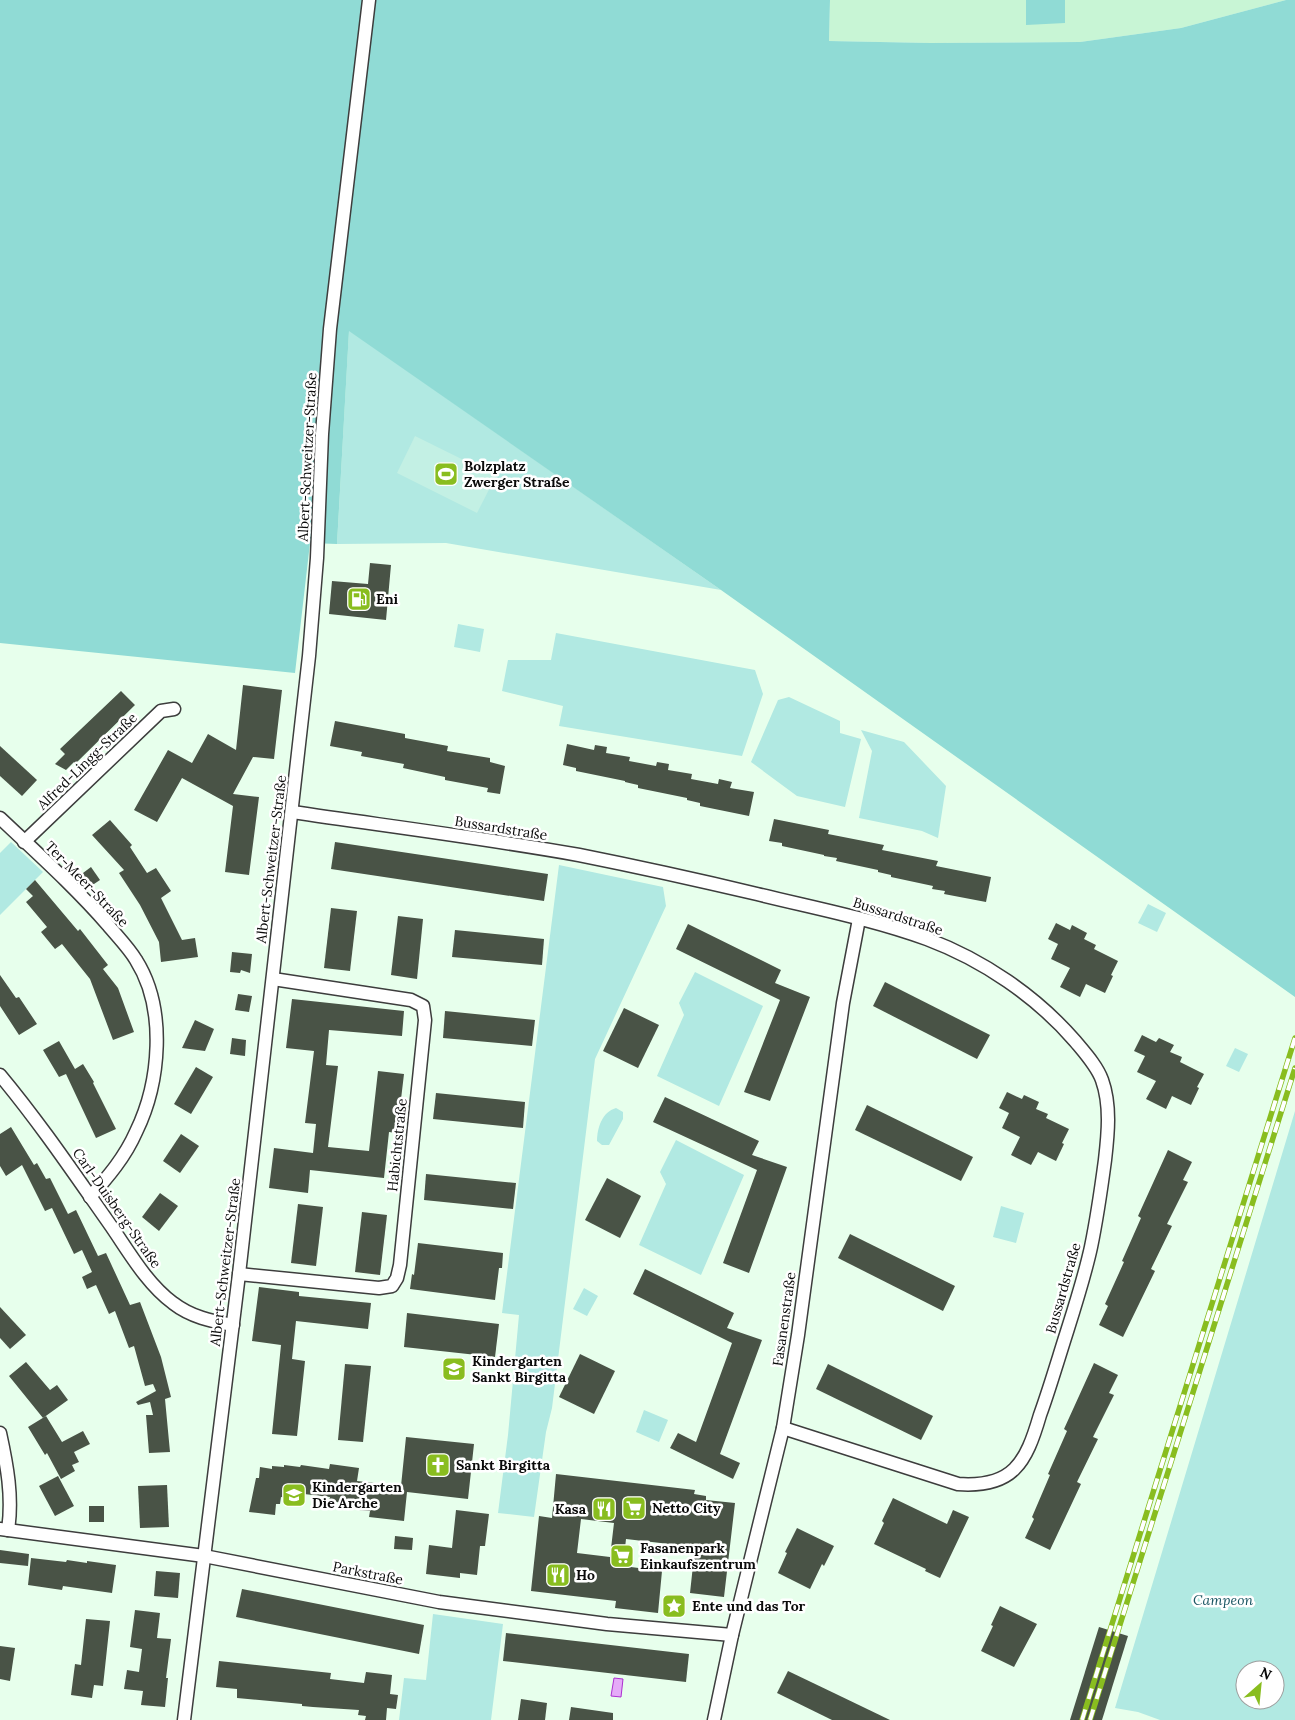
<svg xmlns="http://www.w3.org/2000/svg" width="1295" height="1720" font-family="Lora,serif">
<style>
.farmland{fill:#c8f5d5}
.green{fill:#b1e9e2;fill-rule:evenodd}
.forest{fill:#90dbd5}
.pitch{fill:#c3f0e4}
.water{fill:#e5abf8;stroke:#ad30d1}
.building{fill:#495346;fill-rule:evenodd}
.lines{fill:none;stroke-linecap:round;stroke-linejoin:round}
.minor-casing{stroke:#3d3d3d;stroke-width:15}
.minor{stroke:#fff;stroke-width:12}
.rail-casing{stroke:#89bd1f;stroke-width:5.5}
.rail{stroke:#fff;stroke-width:4;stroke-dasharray:11;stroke-linecap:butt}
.labels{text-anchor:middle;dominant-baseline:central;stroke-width:5;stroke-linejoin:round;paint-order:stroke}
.street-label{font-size:14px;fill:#0a0a0a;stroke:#fff}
.poi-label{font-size:14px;font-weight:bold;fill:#0a0a0a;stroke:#fff;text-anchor:start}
.park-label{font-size:14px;font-style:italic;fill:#1a5663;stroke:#fff}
</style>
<rect width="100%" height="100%" fill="#e7ffec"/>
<path class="farmland" d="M830,0H1286L1181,28L1080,42L930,43L829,41Z"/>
<g class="green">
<path d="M349,330L721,590L446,543L337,544Z"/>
<path d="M458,624L484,629L480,652L454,647Z"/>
<path d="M556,633L755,670L763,694L742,756L559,726L563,706L502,691L508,660H551Z"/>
<path d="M789,697L840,721V733L861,739L845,807L797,796L751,762L778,700Z"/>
<path d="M861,730L904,742L946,786L938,838L922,831L859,818L872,751Z"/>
<path d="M11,842L43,872L0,915V853Z"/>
<path d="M559,865L663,887L666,906L595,1059L552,1408L546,1432L534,1517L498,1513L508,1435L519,1315L502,1313Z"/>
<path d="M1148,904L1166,913L1157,932L1138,923Z"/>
<path d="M695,972L763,1006L719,1106L657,1076L684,1015L679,1003Z"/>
<path d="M1235,1048L1248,1054L1239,1072L1226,1066Z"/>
<path d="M616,1108L623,1112V1119L609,1145H602L597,1141C597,1128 602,1112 616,1108Z"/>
<path d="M1295,1111V1720H1160L1138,1712L1115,1708ZM1245,1670H1275V1700H1245Z"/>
<path d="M676,1140L744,1175L701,1275L639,1245L666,1184L660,1172Z"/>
<path d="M1001,1206L1024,1213L1016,1243L993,1237Z"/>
<path d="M584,1288L598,1296L587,1316L573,1309Z"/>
<path d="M644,1410L668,1420L659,1442L636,1432Z"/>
<path d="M433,1614L503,1624L491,1720H399L404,1678L426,1680Z"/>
</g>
<g class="forest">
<path d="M0,0H830L829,41L930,43L1080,42L1181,28L1286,0H1295V997L721,590L349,331L337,544L310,543L295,673L0,643Z"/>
<path d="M1026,0H1065V23L1026,25Z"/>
</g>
<path class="pitch" d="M415,436L496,476L477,513L397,473Z"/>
<path class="water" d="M614,1678L623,1679L621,1697L611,1696Z"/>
<g class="building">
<path d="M370,563L391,565L386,620L329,614L332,581L368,584Z"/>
<path d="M243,685L282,690L274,759L253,757L233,794L259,797L249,875L225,872L233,806L182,778L157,822L134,810L168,750L192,763L208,734L236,750Z"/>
<path d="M121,691L135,705L75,764L74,762L66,770L55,764L65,754L60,749Z"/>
<path d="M335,721L405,734V738L448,746L447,751L490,758V762L505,766L500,794L487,792L488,788L445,780V777L403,768L404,764L361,756L362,752L330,746Z"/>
<path d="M567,744L594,750L595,745L607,747L606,753L630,757L629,761L656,766L657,762L669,764L668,770L692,774L691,779L718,784L719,779L732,782L730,788L754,792L749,816L700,806V803L687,800V798L638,788V785L625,782V781L576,771V768L563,765Z"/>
<path d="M0,746L37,780L22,796L0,776Z"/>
<path d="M774,819L829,830L828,834L884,845L882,850L938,861L936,866L991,877L986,902L944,894L945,891L932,889L933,886L891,877V875L878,872V870L836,861L837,858L824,856V855L782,846V843L769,841Z"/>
<path d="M110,820L132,845L130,847L147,873L156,868L171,891L161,898L182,940L195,938L198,957L161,962L159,942L140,905L119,873L124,870L92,835Z"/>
<path d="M335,842L548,874L544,901L331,869Z"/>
<path d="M91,867L100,880L88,888L79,876Z"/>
<path d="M35,880L78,931L80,929L108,965L103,969L118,988L134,1032L113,1040L90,979L62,944L55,949L41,932L47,927L26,902L33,896L26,889Z"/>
<path d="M331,908L357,911L350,971L324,968Z"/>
<path d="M398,916L423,919L417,979L391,975Z"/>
<path d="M1056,923L1070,930L1072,925L1087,933L1084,939L1096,945L1094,949L1118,961L1111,975L1113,976L1105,993L1086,984L1080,997L1060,987L1070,968L1051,959L1058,944L1048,939Z"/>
<path d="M688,924L781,970L775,983L810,997L770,1101L744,1092L780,1000L676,949Z"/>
<path d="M455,930L544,939L542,965L452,957Z"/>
<path d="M232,952L252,954L250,973L241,970L240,973L230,972Z"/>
<path d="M0,975L16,998L19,997L37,1024L19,1035L0,1006Z"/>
<path d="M885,982L990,1035L977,1059L873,1006Z"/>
<path d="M238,994L252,996L249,1012L235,1010Z"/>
<path d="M292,999L404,1011L402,1036L329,1030L326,1065L338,1066L328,1147L369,1151L378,1071L404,1074L397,1133L389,1132L384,1178L310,1170L308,1193L269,1188L274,1148L313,1153L316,1124L305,1123L314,1051L286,1048Z"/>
<path d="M624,1008L659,1025L638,1068L603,1051Z"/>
<path d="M445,1011L535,1020L532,1046L443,1038Z"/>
<path d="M195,1020L214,1029L205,1051L182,1048Z"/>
<path d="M1142,1035L1156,1042L1159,1038L1174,1045L1170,1052L1182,1057L1180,1062L1204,1074L1197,1087L1199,1088L1191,1105L1172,1096L1166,1109L1146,1099L1156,1081L1137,1072L1145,1056L1134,1051Z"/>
<path d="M232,1038L246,1040L245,1056L230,1054Z"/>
<path d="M59,1041L75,1069L83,1064L94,1082L93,1083L116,1129L96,1138L66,1074L59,1077L43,1050Z"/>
<path d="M196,1067L213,1077L191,1114L174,1104Z"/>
<path d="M1007,1092L1022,1099L1024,1095L1039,1102L1036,1109L1048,1114L1046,1118L1069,1129L1062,1143L1064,1144L1056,1161L1038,1152L1031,1165L1011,1155L1020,1137L1002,1128L1009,1113L999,1108Z"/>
<path d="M436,1093L525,1102L523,1128L433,1119Z"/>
<path d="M665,1097L759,1141L752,1155L787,1167L749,1273L723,1263L757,1170L653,1122Z"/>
<path d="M867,1105L973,1157L961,1181L855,1130Z"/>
<path d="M11,1127L34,1165L37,1163L46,1179L50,1178L68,1214L76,1210L98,1256L106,1253L130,1305L140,1302L161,1357L171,1397L165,1399L170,1452L149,1453L146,1415H153L150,1402L138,1405L136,1402L156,1391L153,1384L145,1386L134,1346L129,1348L115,1311L109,1314L96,1285L87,1289L82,1277L92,1272L82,1250L74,1254L52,1208L45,1211L22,1165L6,1176L0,1166V1134Z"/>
<path d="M181,1134L199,1146L180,1173L163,1161Z"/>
<path d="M1168,1150L1192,1162L1183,1180L1188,1182L1167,1224L1172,1226L1151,1269L1155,1271L1123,1337L1099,1325L1108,1306L1105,1304L1124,1262L1122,1261L1141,1218L1138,1216Z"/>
<path d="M426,1174L516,1183L513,1209L424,1200Z"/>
<path d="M607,1178L641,1196L620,1238L585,1220Z"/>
<path d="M160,1193L178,1206L159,1231L142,1217Z"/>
<path d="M298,1204L323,1207L316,1266L291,1263Z"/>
<path d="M362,1212L387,1215L380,1275L355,1272Z"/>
<path d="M850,1234L955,1286L943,1311L838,1258Z"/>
<path d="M418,1243L503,1253L502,1268H499L495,1300L410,1289L412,1274L414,1275Z"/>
<path d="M645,1269L734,1313L727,1328L762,1340L720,1454L740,1463L733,1479L670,1448L678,1433L696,1442L732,1343L633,1294Z"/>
<path d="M259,1287L299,1292V1296L371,1303L368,1329L296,1321L292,1359L305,1361L297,1436L272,1434L281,1345L252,1341Z"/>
<path d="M0,1307L26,1335L10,1349L0,1338Z"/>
<path d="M407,1313L499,1324L495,1357L404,1347Z"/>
<path d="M580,1354L615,1371L594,1414L559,1397Z"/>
<path d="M26,1362L50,1390L57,1385L68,1400L43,1418L9,1376Z"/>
<path d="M1094,1363L1118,1375L1109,1393L1114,1395L1093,1437L1098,1439L1077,1482L1081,1484L1050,1550L1025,1538L1034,1519L1032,1517L1050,1475L1048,1474L1067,1431L1064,1429Z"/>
<path d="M345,1364L371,1366L363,1442L338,1440Z"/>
<path d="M828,1364L933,1416L921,1440L816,1389Z"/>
<path d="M46,1416L62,1442L83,1431L90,1444L74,1452L79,1462L72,1465L75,1471L61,1479L47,1453L45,1455L28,1427Z"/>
<path d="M406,1437L474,1444L468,1499L407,1492L404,1521L369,1517L370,1511L359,1510V1505L329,1501L330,1497L304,1494L303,1501L281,1497L280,1504H276L275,1515L249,1512L256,1478H259L260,1467L272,1469V1466L284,1467V1465L300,1467L301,1465L329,1469L330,1464L359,1468L357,1481L401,1486Z"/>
<path d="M556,1474L695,1490L694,1494L706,1496V1500L735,1503L724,1597L690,1593L695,1547L626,1539L623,1566L662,1571L658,1613L615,1608L616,1601L531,1591L539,1516L552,1518ZM581,1519L614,1523L610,1557L577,1553Z"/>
<path d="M58,1476L74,1506L55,1516L39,1486Z"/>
<path d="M167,1485L169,1527L140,1528L138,1486Z"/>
<path d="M893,1498L947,1524L953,1510L969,1517L940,1578L925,1571L926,1569L874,1544L884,1523L882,1521Z"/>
<rect x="89" y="1506" width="15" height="16"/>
<path d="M456,1510L489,1514L485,1546H480L477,1575L460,1573V1578L426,1574L429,1545L452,1548Z"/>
<path d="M797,1528L834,1546L824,1566L822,1564L810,1589L778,1573L787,1553L785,1552Z"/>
<path d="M395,1536L413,1538L412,1550L394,1549Z"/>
<path d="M0,1550L29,1554L28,1566L0,1563Z"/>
<path d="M31,1558L66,1562L67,1560L87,1563V1561L116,1565L112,1593L63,1586L62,1590L28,1585Z"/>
<path d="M156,1571L180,1573L178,1598L154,1596Z"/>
<path d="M242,1589L424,1625L419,1654L236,1617Z"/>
<path d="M1000,1606L1037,1624L1014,1667L981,1651L993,1626L991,1625Z"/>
<path d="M135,1610L160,1613L157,1638L171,1639L166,1678H168L165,1707L141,1705L143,1691L124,1689L127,1670L139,1672L142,1649L130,1647Z"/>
<path d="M86,1619L110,1621L103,1686L94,1685L92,1698L71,1695L75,1664L81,1665Z"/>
<path d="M1099,1627L1128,1636L1102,1720H1070Z"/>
<path d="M506,1633L689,1654L686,1682L503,1661Z"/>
<path d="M0,1646L15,1648L10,1681L0,1679Z"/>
<path d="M219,1661L331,1673L330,1679L364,1683L366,1672L392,1675L390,1694L398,1695L396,1709L387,1708L386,1720H365L366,1716L358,1715L359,1710L313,1707L302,1706V1704L237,1698V1689L216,1687Z"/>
<path d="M788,1671L836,1694L890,1720H832L777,1693Z"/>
<path d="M521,1699L547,1703L545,1720H518Z"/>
<path d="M571,1707L613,1713V1720H569Z"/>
</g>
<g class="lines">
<g class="minor-casing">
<g id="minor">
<path d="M292,812C387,826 484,838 579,855C639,867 698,880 757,894C814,908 872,919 927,939C983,960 1036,996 1075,1041C1085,1053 1097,1066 1102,1080C1111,1105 1108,1134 1105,1160C1101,1190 1097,1218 1091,1247C1083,1284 1070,1321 1059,1357C1053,1376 1047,1396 1040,1415C1026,1463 1013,1488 958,1484L783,1428"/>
<path d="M0,818C37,853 75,887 108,925C117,936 129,948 136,960C167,1009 160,1083 136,1132C125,1157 108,1177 90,1197"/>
<path d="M24,842L161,711L174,709"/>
<path d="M0,1075C40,1123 75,1175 111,1226C129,1252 147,1284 173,1303C191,1317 211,1321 233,1325"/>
<path d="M239,1274L379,1288L392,1286L397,1278L400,1265L425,1020L423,1006L411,1000L273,979"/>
<path d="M0,1433C7,1465 13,1497 8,1530"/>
<path d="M0,1529L204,1556L439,1602L607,1624L732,1635"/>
<path d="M184,1720L239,1274L309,656L317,558L322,434L330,329L369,0"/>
<path d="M714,1720L732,1635L783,1428L798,1335L843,1003L859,919"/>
</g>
</g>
<use href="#minor" class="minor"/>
<g class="rail-casing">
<g id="rail">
<path d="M1082,1720L1295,1038"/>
<path d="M1090,1720L1295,1068"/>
</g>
</g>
<use href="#rail" class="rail"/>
</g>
<defs>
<g id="stadium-square" transform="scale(1.25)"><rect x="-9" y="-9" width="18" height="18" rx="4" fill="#89bd1f" stroke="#fff"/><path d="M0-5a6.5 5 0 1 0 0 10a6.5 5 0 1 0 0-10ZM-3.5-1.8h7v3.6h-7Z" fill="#fff"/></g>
<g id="fuel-square" transform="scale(1.25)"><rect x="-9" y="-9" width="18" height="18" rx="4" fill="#89bd1f" stroke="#fff"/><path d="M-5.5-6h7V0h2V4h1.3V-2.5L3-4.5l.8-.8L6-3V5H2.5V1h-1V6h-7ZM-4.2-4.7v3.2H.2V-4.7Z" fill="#fff"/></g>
<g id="school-square" transform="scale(1.25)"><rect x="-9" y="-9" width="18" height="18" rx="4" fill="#89bd1f" stroke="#fff"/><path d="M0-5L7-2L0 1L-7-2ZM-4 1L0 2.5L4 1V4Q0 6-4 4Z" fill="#fff"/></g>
<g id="church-square" transform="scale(1.25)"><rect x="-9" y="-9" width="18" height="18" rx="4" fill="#89bd1f" stroke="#fff"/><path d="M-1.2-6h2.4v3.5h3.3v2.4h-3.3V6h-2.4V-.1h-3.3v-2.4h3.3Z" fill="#fff"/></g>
<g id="supermarket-square" transform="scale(1.25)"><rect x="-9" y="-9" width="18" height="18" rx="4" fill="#89bd1f" stroke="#fff"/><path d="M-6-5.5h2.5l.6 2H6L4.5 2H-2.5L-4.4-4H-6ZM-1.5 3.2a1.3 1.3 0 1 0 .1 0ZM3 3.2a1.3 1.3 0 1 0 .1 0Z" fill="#fff"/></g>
<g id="restaurant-square" transform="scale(1.25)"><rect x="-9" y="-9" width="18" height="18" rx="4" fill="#89bd1f" stroke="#fff"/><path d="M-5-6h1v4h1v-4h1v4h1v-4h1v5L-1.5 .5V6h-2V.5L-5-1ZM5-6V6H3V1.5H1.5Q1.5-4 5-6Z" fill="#fff"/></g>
<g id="sight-square" transform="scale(1.25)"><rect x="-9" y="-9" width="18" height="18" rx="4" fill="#89bd1f" stroke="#fff"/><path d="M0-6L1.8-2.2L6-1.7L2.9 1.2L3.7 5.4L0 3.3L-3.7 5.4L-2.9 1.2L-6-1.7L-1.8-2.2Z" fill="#fff"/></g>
</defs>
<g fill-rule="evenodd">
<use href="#stadium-square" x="446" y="474"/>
<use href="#fuel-square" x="359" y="599"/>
<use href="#school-square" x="454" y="1369"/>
<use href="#church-square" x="438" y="1465"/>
<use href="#school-square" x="294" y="1495"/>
<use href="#supermarket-square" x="634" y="1508"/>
<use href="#restaurant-square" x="604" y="1509"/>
<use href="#supermarket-square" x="622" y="1556"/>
<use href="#restaurant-square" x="558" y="1575"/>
<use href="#sight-square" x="674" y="1606"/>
</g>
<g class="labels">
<g class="street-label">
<text transform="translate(307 457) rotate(-87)">Albert-Schweitzer-Straße</text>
<text transform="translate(87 761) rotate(-44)">Alfred-Lingg-Straße</text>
<text transform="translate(501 828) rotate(9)">Bussardstraße</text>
<text transform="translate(271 859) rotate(-83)">Albert-Schweitzer-Straße</text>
<text transform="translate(87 884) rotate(46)">Ter-Meer-Straße</text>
<text transform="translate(898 916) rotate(18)">Bussardstraße</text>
<text transform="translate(397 1145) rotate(-84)">Habichtstraße</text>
<text transform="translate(117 1208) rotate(55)">Carl-Duisberg-Straße</text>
<text transform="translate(225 1262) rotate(-83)">Albert-Schweitzer-Straße</text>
<text transform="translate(1063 1288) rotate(-74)">Bussardstraße</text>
<text transform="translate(784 1319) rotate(-82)">Fasanenstraße</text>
<text transform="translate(368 1573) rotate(11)">Parkstraße</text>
</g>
<g class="poi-label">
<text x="464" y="466">Bolzplatz<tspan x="464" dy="16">Zwerger Straße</tspan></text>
<text x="376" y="599">Eni</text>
<text x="472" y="1361">Kindergarten<tspan x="472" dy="16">Sankt Birgitta</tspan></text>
<text x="456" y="1465">Sankt Birgitta</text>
<text x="312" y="1487">Kindergarten<tspan x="312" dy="16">Die Arche</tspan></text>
<text x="652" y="1508">Netto City</text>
<text x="586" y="1509" text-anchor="end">Kasa</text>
<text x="640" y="1548">Fasanenpark<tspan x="640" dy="16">Einkaufszentrum</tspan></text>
<text x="576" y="1575">Ho</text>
<text x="692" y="1606">Ente und das Tor</text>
</g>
<g class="park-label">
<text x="1223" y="1600">Campeon</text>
</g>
</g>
<g transform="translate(1260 1685) rotate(27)"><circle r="24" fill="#ffffff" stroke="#9d9d9d"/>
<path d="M0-4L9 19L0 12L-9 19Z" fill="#89bd1f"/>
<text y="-8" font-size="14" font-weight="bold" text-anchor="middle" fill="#0a0a0a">N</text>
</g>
</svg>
